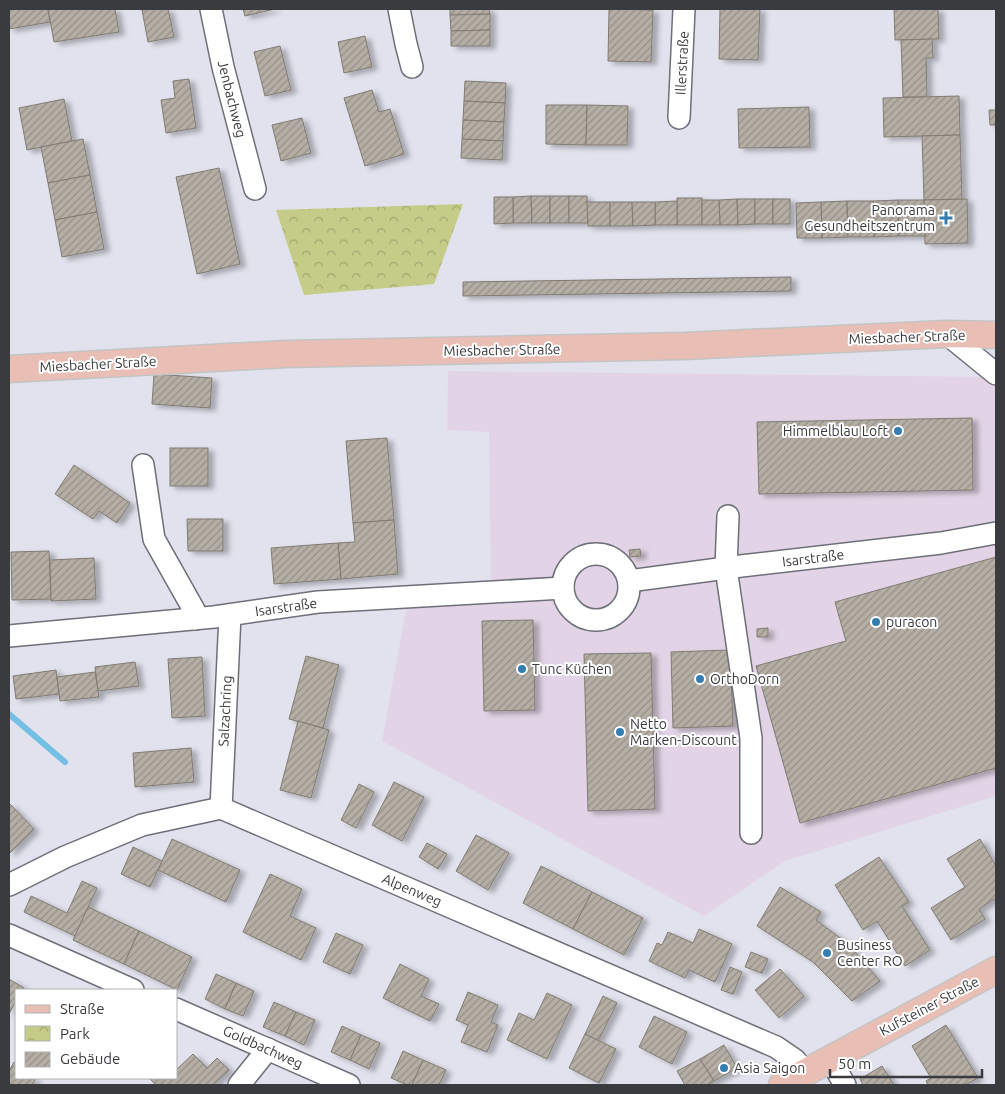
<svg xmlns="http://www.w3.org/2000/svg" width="1005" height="1094" font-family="Ubuntu,sans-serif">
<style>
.commercial{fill:#e2d4e6}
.park{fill:url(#park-crowns)}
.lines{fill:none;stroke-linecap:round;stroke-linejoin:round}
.stream{stroke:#74bfe4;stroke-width:6}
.building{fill:url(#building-hatch);stroke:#817b73;filter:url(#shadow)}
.minor-casing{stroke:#6e6f78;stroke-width:24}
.major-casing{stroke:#c4c4c5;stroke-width:29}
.minor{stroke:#fff;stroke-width:21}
.major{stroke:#e9beb5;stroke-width:26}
.poi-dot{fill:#337db0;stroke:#fff;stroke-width:2}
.labels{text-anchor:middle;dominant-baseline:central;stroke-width:4;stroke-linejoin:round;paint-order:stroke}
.street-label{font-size:14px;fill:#3a3b3f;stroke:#fff}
.poi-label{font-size:14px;fill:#3a3b3f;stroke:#fff;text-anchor:start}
</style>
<defs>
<pattern id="park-crowns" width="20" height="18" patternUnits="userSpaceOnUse" patternTransform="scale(1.25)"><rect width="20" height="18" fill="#c5cc87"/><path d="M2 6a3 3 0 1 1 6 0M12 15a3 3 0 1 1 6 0" fill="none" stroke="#a1a770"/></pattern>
<pattern id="building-hatch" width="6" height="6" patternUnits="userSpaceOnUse" patternTransform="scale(1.25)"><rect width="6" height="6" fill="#b5aea5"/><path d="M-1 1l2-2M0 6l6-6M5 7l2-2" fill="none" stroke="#948f88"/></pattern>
<filter id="shadow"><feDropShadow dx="5.5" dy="3" stdDeviation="2.5" flood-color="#0004"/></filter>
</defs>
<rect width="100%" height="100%" fill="#e1e2ed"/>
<path class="commercial" d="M448,371L996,377V796L785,861L704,916L382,741L410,588L491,580L489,432L447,430Z"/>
<path class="park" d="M463,204L434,284L304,295L276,210Z"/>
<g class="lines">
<path class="stream" d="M9,714L65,762"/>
</g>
<g class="building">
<path d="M9,9H48L50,22L9,29Z"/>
<path d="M48,9H115L119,32L54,42Z"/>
<path d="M150,9H168L174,37L148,42L142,10Z"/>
<path d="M243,9H275L245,16Z"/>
<path d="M450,9H489L490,14L450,15Z"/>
<path d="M609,9L653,10L651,62L608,61Z"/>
<path d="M720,9H760L758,60L719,59Z"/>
<path d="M894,9H938L939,39L895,40Z"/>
<path d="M490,14V30L451,31L450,15Z"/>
<path d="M490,30V46H451V31Z"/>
<path d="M365,36L372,67L344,73L338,42Z"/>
<path d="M932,39L933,58H926L927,97H903L901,40Z"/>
<path d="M280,46L291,90L265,96L254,52Z"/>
<path d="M189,79L196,128L166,133L161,100L175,98L173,81Z"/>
<path d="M465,81L506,83L505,103L464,101Z"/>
<path d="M372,90L379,112L390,109L404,154L365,166L344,98Z"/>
<path d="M959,96L960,135L884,137L883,98Z"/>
<path d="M64,99L72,141L27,150L19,108Z"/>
<path d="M464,101L505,103L504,122L463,120Z"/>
<path d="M546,105H587L586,145L546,144Z"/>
<path d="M587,105L628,106L627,145H586Z"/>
<path d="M809,107L810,147L739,148L738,109Z"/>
<path d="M989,110H996V125H990Z"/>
<path d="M302,118L311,153L281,161L272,125Z"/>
<path d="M463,120L504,122L503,141L462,139Z"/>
<path d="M960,135L962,199L924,200L922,136Z"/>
<path d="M83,139L90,175L48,183L41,147Z"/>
<path d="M462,139L503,141L502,160L461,158Z"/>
<path d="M219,168L240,264L197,274L176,177Z"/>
<path d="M90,175L97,212L55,220L48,183Z"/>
<path d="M531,196L532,223H513V197Z"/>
<path d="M531,196H550V223H532Z"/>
<rect x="550" y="196" width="19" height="27"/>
<path d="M569,196H587L588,223H569Z"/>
<path d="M494,197H513V223L494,224Z"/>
<rect x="677" y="198" width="25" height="27"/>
<path d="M737,199L738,225H720L719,200Z"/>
<path d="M737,199H755V224L738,225Z"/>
<rect x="755" y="199" width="18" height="25"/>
<rect x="773" y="199" width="17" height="25"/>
<path d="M967,199L968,243L925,244L924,200Z"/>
<path d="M702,200H719L720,225H702Z"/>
<path d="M898,200H924L925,236H899Z"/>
<path d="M898,200L899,236L874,237L873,201Z"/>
<path d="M677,201V225H655V202Z"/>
<path d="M847,201L848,237L822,238L821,202Z"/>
<path d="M847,201H873L874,237H848Z"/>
<path d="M587,202H610V226H588Z"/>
<path d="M610,202H632L633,226H610Z"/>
<path d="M632,202H655V225L633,226Z"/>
<path d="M821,202L822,238H797L796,203Z"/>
<path d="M97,212L104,249L62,257L55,220Z"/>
<path d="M791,277V291L463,296V282Z"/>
<path d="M154,374L212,378L210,408L152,404Z"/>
<path d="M972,418L973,490L759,494L757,422Z"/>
<path d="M387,438L394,520L353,523L346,441Z"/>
<rect x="170" y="448" width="38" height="38"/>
<path d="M74,465L130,503L117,523L99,511L93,519L55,494Z"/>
<path d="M187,519H223V551H188Z"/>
<path d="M394,520L398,574L341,579L338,543L355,542L353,523Z"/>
<path d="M338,543L341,579L274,584L271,548Z"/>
<path d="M640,549L641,556L630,557L629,550Z"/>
<path d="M49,551L51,599L12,600L11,552Z"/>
<path d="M996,557V768L800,823L756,666L846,641L835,602Z"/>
<path d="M94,558L96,599L51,601L50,560Z"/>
<path d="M533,620L535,710L484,711L482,621Z"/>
<path d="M768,628V637H757V629Z"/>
<path d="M730,650L733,726L673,728L671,652Z"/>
<path d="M651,653L655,809L588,811L584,654Z"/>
<path d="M306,656L339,665L323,728L289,719Z"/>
<path d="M202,657L205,716L172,718L168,659Z"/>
<path d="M135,662L139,686L98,691L95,667Z"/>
<path d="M56,670L59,694L16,699L13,676Z"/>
<path d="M95,672L99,697L60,701L57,677Z"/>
<path d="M298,721L329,730L311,798L280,790Z"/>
<path d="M191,748L194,782L135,787L133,753Z"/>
<path d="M394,782L424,797L402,841L372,825Z"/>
<path d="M359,784L374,792L356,828L341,820Z"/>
<path d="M9,803L34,829L9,854Z"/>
<path d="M476,835L509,853L488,890L456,871Z"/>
<path d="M172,839L240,870L226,902L158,870Z"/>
<path d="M980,839L996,866V898L979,909L985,919L951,940L931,908L965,887L947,859Z"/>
<path d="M427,843L447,854L438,869L419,857Z"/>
<path d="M133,847L162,861L150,887L121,874Z"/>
<path d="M879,857L909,902L902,906L930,950L905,966L877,921L863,930L835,885Z"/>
<path d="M541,866L592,892L573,929L523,903Z"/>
<path d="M270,874L302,889L290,916L316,928L301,960L243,932Z"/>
<path d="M82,881L97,888L75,936L24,912L31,896L67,913Z"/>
<path d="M780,887L821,912L816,920L847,943L880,981L852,1001L813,962L757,926Z"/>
<path d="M592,892L643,918L624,955L573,929Z"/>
<path d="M88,907L139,931L124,964L73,940Z"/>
<path d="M699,929L732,944L715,982L689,970L685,978L649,961L657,943L662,945L668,932L693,943Z"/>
<path d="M139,931L192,957L177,990L124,964Z"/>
<path d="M336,933L363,945L350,974L323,962Z"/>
<path d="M751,952L768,959L762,973L745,967Z"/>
<path d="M400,964L429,979L421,996L439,1004L430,1021L383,998Z"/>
<path d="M730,967L742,972L733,994L721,990Z"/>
<path d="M780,969L804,996L779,1018L755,990Z"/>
<path d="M216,974L236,983L225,1009L205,999Z"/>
<path d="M9,979L24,988L22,990H16V1001L9,1014Z"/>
<path d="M236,983L254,991L243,1016L225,1009Z"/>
<path d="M468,992L498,1005L491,1022L498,1025L487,1052L461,1042L468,1025L456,1020Z"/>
<path d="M547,993L572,1005L547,1059L507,1040L519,1013L534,1020Z"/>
<path d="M603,996L617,1003L598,1041L585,1034Z"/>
<path d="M274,1002L296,1012L285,1036L263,1027Z"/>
<path d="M296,1012L315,1020L304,1045L285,1036Z"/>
<path d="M654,1016L687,1032L672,1064L639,1047Z"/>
<path d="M946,1025L978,1078L965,1085H928L926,1081L931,1078L912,1046Z"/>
<path d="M342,1026L361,1035L350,1060L331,1052Z"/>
<path d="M585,1034L616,1049L599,1083L569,1068Z"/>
<path d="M361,1035L380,1043L369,1069L350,1060Z"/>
<path d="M724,1045L737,1068L714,1081L700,1059Z"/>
<path d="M403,1051L423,1060L412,1085H408L391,1078Z"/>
<path d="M193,1054L207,1068L217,1058L229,1070L213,1085H156L149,1078H176V1070Z"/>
<path d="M700,1059L714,1081L707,1085H685L677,1071Z"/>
<path d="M423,1060L446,1070L439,1085H412Z"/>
<path d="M14,1062L16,1063V1078H36L32,1085H9V1071Z"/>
<path d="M882,1066L894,1085H863L860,1079Z"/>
</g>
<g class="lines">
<g class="minor-casing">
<g id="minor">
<path d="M211,9L223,67L255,189"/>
<path d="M399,9L406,44L412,67"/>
<path d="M679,118L684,9"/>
<path d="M947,334L996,374"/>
<path d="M143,465L154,539L194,610L195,619"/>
<path d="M728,516L726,568L751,738V833"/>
<circle cx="596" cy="587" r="33"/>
<path d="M629,581L741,566L941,543L996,533"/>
<path d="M9,636L214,617L318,602L563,588"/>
<path d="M221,808L230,615"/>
<path d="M9,885L65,857L142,825L221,808L776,1047L795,1060L805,1072"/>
<path d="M9,935L133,990"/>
<path d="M176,1009L349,1085"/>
<path d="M830,1059L845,1085"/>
<path d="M239,1085L268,1049"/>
</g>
</g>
<g class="major-casing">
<g id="major">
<path d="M9,369L286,354L684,346L947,334L996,335"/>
<path d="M782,1085L996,970"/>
</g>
</g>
<use href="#minor" class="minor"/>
<use href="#major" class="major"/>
</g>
<g class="poi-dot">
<path d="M943.5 210.5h5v5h5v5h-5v5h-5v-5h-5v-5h5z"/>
<circle cx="898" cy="431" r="5"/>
<circle cx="876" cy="622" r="5"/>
<circle cx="522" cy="669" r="5"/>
<circle cx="700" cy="679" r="5"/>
<circle cx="620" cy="732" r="5"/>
<circle cx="827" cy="953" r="5"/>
<circle cx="724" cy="1068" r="5"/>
</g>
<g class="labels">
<g class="street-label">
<text transform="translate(682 63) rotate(-87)">Illerstraße</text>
<text transform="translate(232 99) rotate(76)">Jenbachweg</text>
<text transform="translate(907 337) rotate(-2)">Miesbacher Straße</text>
<text transform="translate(502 350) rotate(-1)">Miesbacher Straße</text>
<text transform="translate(98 364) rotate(-3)">Miesbacher Straße</text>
<text transform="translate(813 558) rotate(-7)">Isarstraße</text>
<text transform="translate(286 607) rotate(-8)">Isarstraße</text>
<text transform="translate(225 711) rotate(-87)">Salzachring</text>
<text transform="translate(412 890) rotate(23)">Alpenweg</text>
<text transform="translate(929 1006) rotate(-28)">Kufsteiner Straße</text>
<text transform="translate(263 1047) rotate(24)">Goldbachweg</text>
</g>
<g class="poi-label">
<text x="935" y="210" text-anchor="end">Panorama<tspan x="935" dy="16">Gesundheitszentrum</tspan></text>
<text x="888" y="431" text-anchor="end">Himmelblau Loft</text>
<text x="886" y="622">puracon</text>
<text x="532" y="669">Tunc Küchen</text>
<text x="710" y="679">OrthoDorn</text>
<text x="630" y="724">Netto<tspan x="630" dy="16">Marken-Discount</tspan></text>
<text x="837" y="945">Business<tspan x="837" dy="16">Center RO</tspan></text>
<text x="734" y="1068">Asia Saigon</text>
</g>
</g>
<rect width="1005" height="1094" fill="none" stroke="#3a3b3f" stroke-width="20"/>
<rect x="15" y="989" width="162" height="90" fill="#ffffff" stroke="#b0b1b2"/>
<rect x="25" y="1005" width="25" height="8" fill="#e9beb5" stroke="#b0b1b2"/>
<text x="60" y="1014" font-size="15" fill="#3a3b3f">Straße</text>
<rect x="25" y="1026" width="25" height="15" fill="url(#park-crowns)" stroke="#b0b1b2"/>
<text x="60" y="1039" font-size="15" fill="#3a3b3f">Park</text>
<rect x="25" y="1052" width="25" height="15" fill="url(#building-hatch)" stroke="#b0b1b2"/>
<text x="60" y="1064" font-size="15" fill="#3a3b3f">Gebäude</text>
<path d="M830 1069v8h152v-8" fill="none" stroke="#3a3b3f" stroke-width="2.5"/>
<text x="838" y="1069" font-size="15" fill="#3a3b3f" stroke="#ffffff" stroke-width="4" paint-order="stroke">50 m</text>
</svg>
